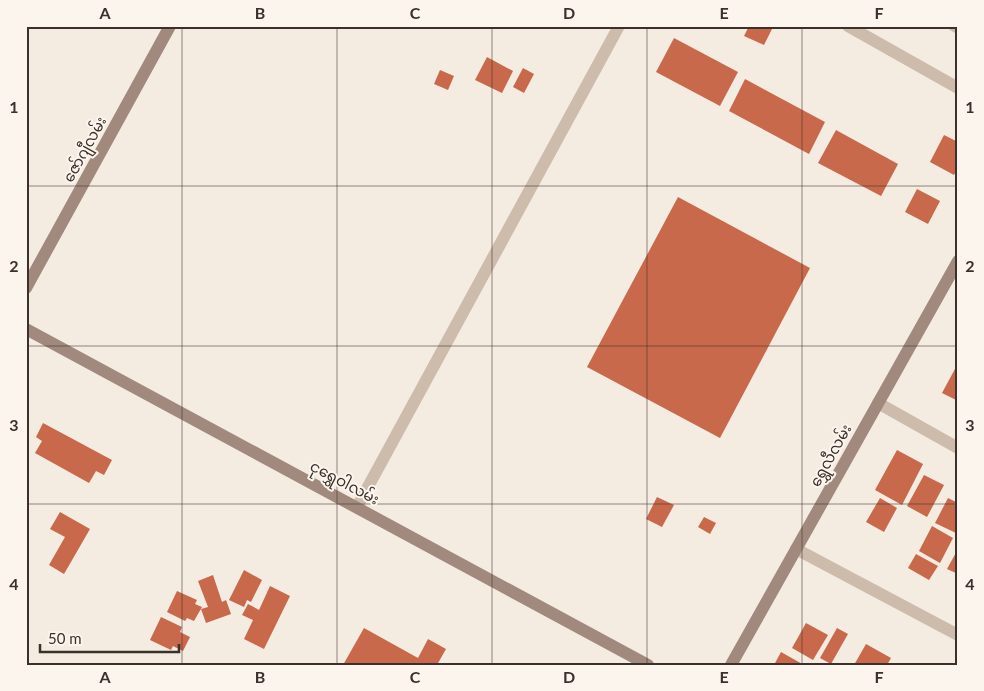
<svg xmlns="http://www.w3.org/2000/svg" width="984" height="691" font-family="Lato,'Noto Sans Myanmar',sans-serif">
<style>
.building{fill:#c8694b}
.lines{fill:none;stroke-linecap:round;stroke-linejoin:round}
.lane{stroke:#cdbbac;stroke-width:10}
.street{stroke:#cdbbac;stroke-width:12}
.secondary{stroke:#a18a7d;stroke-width:12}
.grid{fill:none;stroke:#3b302b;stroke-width:1;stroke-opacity:0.55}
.labels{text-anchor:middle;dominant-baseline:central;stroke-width:4;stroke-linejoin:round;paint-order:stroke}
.street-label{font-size:15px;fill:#3b302b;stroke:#fbf5ee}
.neatline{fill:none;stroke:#3b302b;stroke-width:2}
.grid-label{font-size:16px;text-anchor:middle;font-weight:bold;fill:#3b302b}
</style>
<rect width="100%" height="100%" fill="#f4ebe1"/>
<g class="building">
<path d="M749,26H766L772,29L764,45L744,36Z"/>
<path d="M674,38L738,72L720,106L656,72Z"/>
<path d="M487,57L513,71L502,93L475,80Z"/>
<path d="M523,68L534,74L524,93L513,87Z"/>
<path d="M440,70L454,76L448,90L434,84Z"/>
<path d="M745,79L825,122L809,154L729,111Z"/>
<path d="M836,130L898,164L881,196L818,163Z"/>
<path d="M944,135L958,142V168L954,175L930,162Z"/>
<path d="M917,189L940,201L928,224L905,212Z"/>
<path d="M678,197L810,268L720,438L587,367Z"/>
<path d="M956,367L958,368V401L942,393Z"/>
<path d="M43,423L112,460L104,475L96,471L89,483L35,453L42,441L36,437Z"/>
<path d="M897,450L923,464L902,505L875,490Z"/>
<path d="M924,475L944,485L927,517L907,506Z"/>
<path d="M657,497L674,505L662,527L646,519Z"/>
<path d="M880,498L897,508L884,532L866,522Z"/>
<path d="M948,498L958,503V534L935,523Z"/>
<path d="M60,512L90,529L64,574L49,565L65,537L50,529Z"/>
<path d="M704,517L716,523L710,534L698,527Z"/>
<path d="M932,526L953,538L940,563L919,551Z"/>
<path d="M958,549V574L947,569Z"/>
<path d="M916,554L938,566L929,580L908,568Z"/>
<path d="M244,570L262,580L251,602L247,600L244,607L229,600Z"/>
<path d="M213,575L222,602L226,600L231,614L206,623L201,609L208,607L198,581Z"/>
<path d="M270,586L290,596L264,649L244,639L253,620L242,615L248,604L259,610Z"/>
<path d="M177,591L197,600L195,604L202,607L194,621L187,618L185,621L167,612Z"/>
<path d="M161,617L182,627L180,632L190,637L183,651L173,646L171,650L150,640Z"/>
<path d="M806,623L828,635L813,660L792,648Z"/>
<path d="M364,628L418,658L428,639L446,649L437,665H343Z"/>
<path d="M837,628L848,634L831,664L820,658Z"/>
<path d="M866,644L891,658L887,665H854Z"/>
<path d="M781,652L804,665H774Z"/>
</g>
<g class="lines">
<path class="lane" d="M953,26L958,29"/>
<g class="street">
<path d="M848,26L958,88"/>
<path d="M878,403L958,448"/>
<path d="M357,507L619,26"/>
<path d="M796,549L958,635"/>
</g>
<g class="secondary">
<path d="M26,288L170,26"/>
<path d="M26,329L648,665"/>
<path d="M731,665L958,261"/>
</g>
</g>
<path class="grid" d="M182,26V665M337,26V665M492,26V665M647,26V665M802,26V665M26,186H958M26,346H958M26,504H958"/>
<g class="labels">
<g class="street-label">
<text transform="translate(84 149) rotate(-61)">ဇော်ဂျီလမ်း</text>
<text transform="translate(830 455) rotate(-61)">ရွှေလီလမ်း</text>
<text transform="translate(345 482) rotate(28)">ငုရွှေဝါလမ်း</text>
</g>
</g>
<rect width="984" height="691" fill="none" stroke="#fbf5ee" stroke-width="55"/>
<path d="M40 644v8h139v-8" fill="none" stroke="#3b302b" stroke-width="2.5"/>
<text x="48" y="644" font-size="15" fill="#3b302b" stroke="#fbf5ee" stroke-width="4" paint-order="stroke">50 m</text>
<rect x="28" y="28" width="928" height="636" class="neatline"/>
<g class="grid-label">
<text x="105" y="19">A</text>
<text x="260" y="19">B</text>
<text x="415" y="19">C</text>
<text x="569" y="19">D</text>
<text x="724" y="19">E</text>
<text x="879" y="19">F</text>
<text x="14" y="113">1</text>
<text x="970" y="113">1</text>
<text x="14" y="272">2</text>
<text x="970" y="272">2</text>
<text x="14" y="431">3</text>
<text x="970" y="431">3</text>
<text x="14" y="590">4</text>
<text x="970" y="590">4</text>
<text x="105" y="683">A</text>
<text x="260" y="683">B</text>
<text x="415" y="683">C</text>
<text x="569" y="683">D</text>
<text x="724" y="683">E</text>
<text x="879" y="683">F</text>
</g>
</svg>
